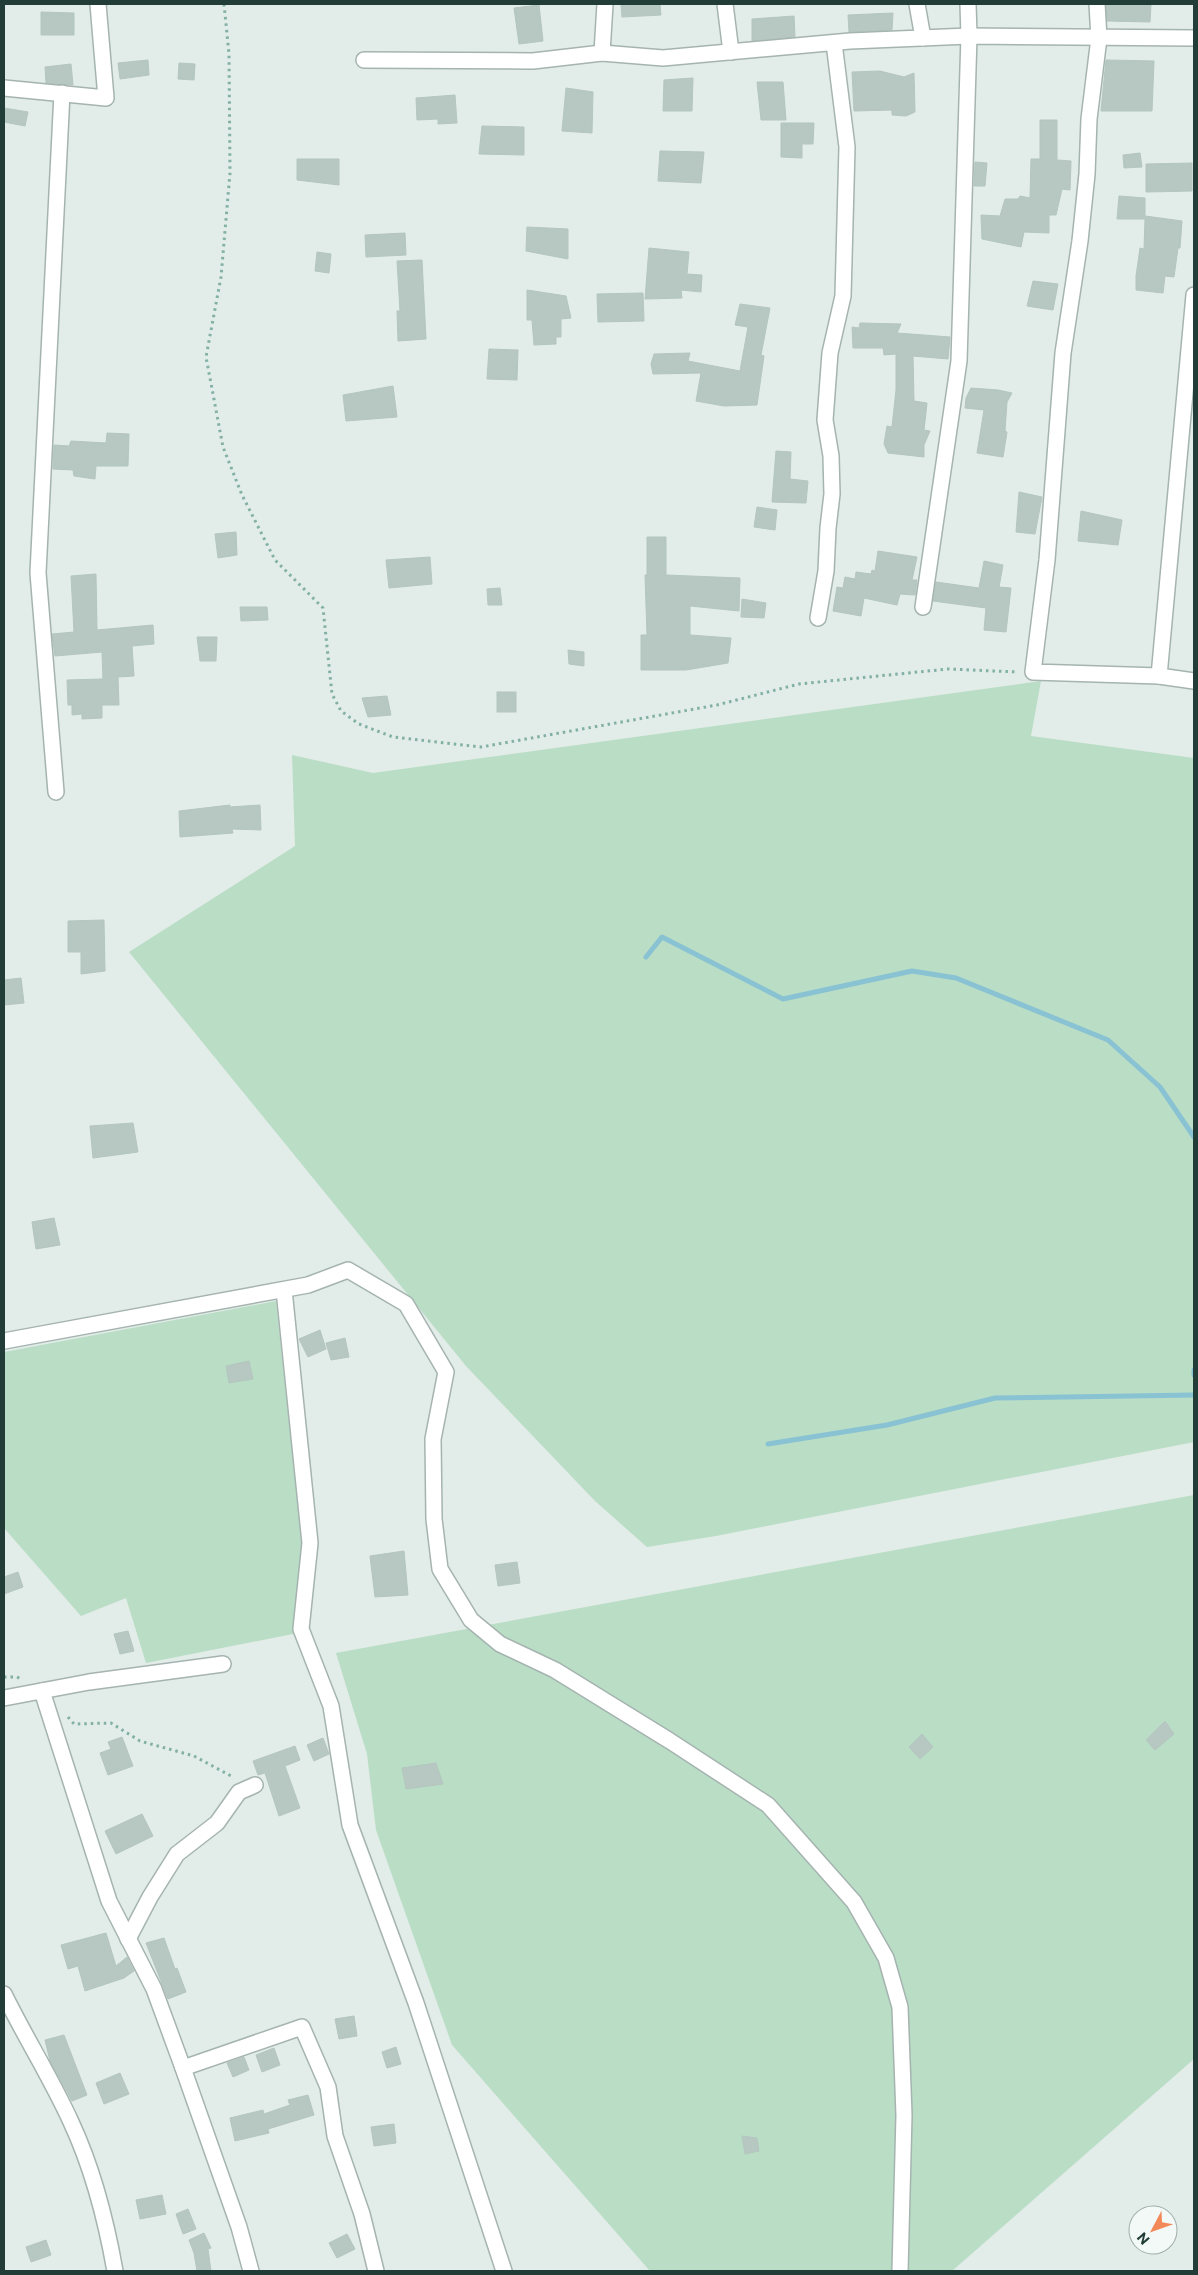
<svg xmlns="http://www.w3.org/2000/svg" width="1198" height="2275" font-family="Commissioner,sans-serif">
<style>
.green{fill:#baddc6}
.lines{fill:none;stroke-linecap:round;stroke-linejoin:round}
.stream{stroke:#89c2d2;stroke-width:5}
.building{fill:#b7c7c1;stroke:#b4c6c0}
.minor-casing{stroke:#a5b4b0;stroke-width:18}
.path{stroke:#82b0a5;stroke-width:3;stroke-dasharray:2.5 4;stroke-linecap:butt}
.minor{stroke:#fff;stroke-width:15}
</style>
<rect width="100%" height="100%" fill="#e2ece8"/>
<g class="green">
<path d="M1041,681L1031,736L1194,758V1442L716,1536L647,1547L595,1501L466,1366L129,952L295,846L292,755L373,773Z"/>
<path d="M276,1301L302,1543L293,1634L146,1663L126,1598L81,1616L4,1528V1352Z"/>
<path d="M1194,1495V2059L952,2271H650L452,2045L376,1830L367,1754L336,1653Z"/>
</g>
<g class="lines">
<g class="stream">
<path d="M646,957L662,937L783,999L912,971L956,978L1108,1040L1160,1087L1194,1137"/>
<path d="M1194,1370V1375"/>
<path d="M768,1444L887,1425L995,1398L1194,1395"/>
</g>
</g>
<g class="building">
<path d="M621,4H660L661,15L622,17Z"/>
<path d="M1106,4H1151L1150,22L1107,21Z"/>
<path d="M539,5L543,41L519,44L514,8Z"/>
<path d="M41,12L74,13V35H41Z"/>
<path d="M893,13L892,30L849,32L848,15Z"/>
<path d="M794,16L795,37L752,41V19Z"/>
<path d="M148,60L149,75L120,79L118,63Z"/>
<path d="M1106,60L1154,61L1152,111H1101Z"/>
<path d="M179,63L195,64L194,80L178,79Z"/>
<path d="M71,64L73,85L46,83L45,67Z"/>
<path d="M880,71L904,77L914,73L915,112L906,116L892,115V110L854,111L852,72Z"/>
<path d="M693,78L692,111H663L664,80Z"/>
<path d="M757,82H783L786,120H761Z"/>
<path d="M566,88L593,92L592,133L562,131Z"/>
<path d="M455,95L457,123L438,124V119L417,120L416,98Z"/>
<path d="M4,108L28,112L25,126L4,122Z"/>
<path d="M1040,120H1057V160L1071,161L1070,190L1062,189L1056,215H1049V233L1024,232L1021,247L982,239L981,215L1000,216L1005,199H1018L1020,196L1030,198L1031,159H1040Z"/>
<path d="M781,123H814L813,144H802V158L781,157Z"/>
<path d="M482,126L524,127V155L479,154Z"/>
<path d="M660,151L704,152L701,183L658,181Z"/>
<path d="M1140,153L1142,167L1124,168L1123,155Z"/>
<path d="M297,159H339V185L297,180Z"/>
<path d="M975,162L987,163L985,186H974Z"/>
<path d="M1192,163V191L1146,192V164Z"/>
<path d="M1119,196L1145,198V216L1182,221L1180,248H1178L1174,277L1165,276L1163,293L1136,290V276L1140,248L1144,249L1145,219H1117Z"/>
<path d="M527,227L568,229V259L526,251Z"/>
<path d="M405,233L406,255L366,257L365,235Z"/>
<path d="M649,248L689,252L687,274L702,275L701,292L681,290L682,298L645,299Z"/>
<path d="M317,252L331,254L329,273L315,271Z"/>
<path d="M422,260L426,339L398,341L397,311H400L397,261Z"/>
<path d="M1033,281L1058,284L1053,310L1027,306Z"/>
<path d="M527,290L566,296L571,318L561,319V337H556V344L534,345L532,320H527Z"/>
<path d="M643,293L644,321L598,322L597,294Z"/>
<path d="M740,304L770,308L761,355L764,356L757,405L724,406L696,401L701,373L653,374L651,364L654,354L690,353L688,361L740,371L748,327L735,325Z"/>
<path d="M860,323L901,324L897,333L950,337L948,359L913,356L914,401L927,403L924,430L930,431L924,445V457L888,453L884,444L887,426L892,427L896,390V354L884,355L883,348H853L852,327L859,328Z"/>
<path d="M489,349L518,350L517,380L487,379Z"/>
<path d="M393,386L397,417L346,421L343,395Z"/>
<path d="M971,388L998,390L1012,393L1007,402L1005,431L1007,432L1003,457L977,453L984,410L965,408L966,398Z"/>
<path d="M107,433L129,434L128,466H96L95,479L74,476L73,470L53,469L54,445L69,446L71,441L106,443Z"/>
<path d="M776,451L791,452L790,479L808,481L806,503L772,502Z"/>
<path d="M1019,492L1042,497L1035,534L1016,532Z"/>
<path d="M757,507L777,510L775,530L754,527Z"/>
<path d="M1081,511L1122,520L1118,545L1078,541Z"/>
<path d="M236,532L237,555L218,558L215,534Z"/>
<path d="M647,537H666V575L740,578L739,611L690,606V635L731,638L728,663L686,670H641V635H647L645,575H647Z"/>
<path d="M878,551L917,557L912,580H917L915,595L900,594L897,605L864,598L861,616L833,611L837,587L843,588L845,577L855,579L856,572L871,574L872,570L875,571Z"/>
<path d="M430,557L432,584L389,588L386,560Z"/>
<path d="M984,561L1003,565L999,587L1011,588L1006,632L984,630L986,608L933,601L936,582L979,588Z"/>
<path d="M96,574L97,630L153,625L154,644L132,646L134,676L118,677L119,705H102V718L82,719V714L72,715V705H68L67,680L103,679L102,652L55,656L52,634L74,632L71,576Z"/>
<path d="M500,588L502,605H488L487,589Z"/>
<path d="M742,599L766,603L764,618L741,617Z"/>
<path d="M240,607H267L268,620L241,621Z"/>
<path d="M197,637H217L216,661H200Z"/>
<path d="M568,650L584,652V666L569,664Z"/>
<rect x="497" y="692" width="19" height="20"/>
<path d="M387,696L391,715L368,717L362,698Z"/>
<path d="M230,805V807L260,805L261,830L232,829L233,833L180,837L179,811Z"/>
<path d="M104,920L105,971L81,974V952H68V921Z"/>
<path d="M21,978L24,1003L4,1005V980Z"/>
<path d="M133,1123L138,1152L93,1158L90,1126Z"/>
<path d="M54,1218L60,1245L36,1249L32,1222Z"/>
<path d="M320,1330L326,1349L308,1357L299,1339Z"/>
<path d="M345,1338L349,1357L331,1360L326,1343Z"/>
<path d="M249,1361L253,1379L229,1383L226,1366Z"/>
<path d="M404,1551L408,1595L375,1597L370,1556Z"/>
<path d="M517,1562L520,1583L498,1586L495,1565Z"/>
<path d="M18,1572L23,1587L4,1594V1577Z"/>
<path d="M128,1631L134,1651L120,1654L114,1634Z"/>
<path d="M1165,1721L1174,1734L1155,1750L1146,1740Z"/>
<path d="M922,1734L933,1747L920,1759L909,1747Z"/>
<path d="M122,1737L133,1766L108,1775L100,1753L111,1749L108,1742Z"/>
<path d="M323,1738L329,1754L314,1761L307,1745Z"/>
<path d="M295,1746L300,1760L285,1766L300,1808L279,1816L265,1773L258,1775L253,1761Z"/>
<path d="M436,1763L443,1784L406,1789L402,1768Z"/>
<path d="M142,1814L153,1836L116,1854L105,1831Z"/>
<path d="M106,1933L116,1966L127,1957L134,1971L124,1978L85,1991L78,1966L68,1969L61,1945Z"/>
<path d="M164,1938L175,1969L177,1968L186,1992L168,1999L146,1943Z"/>
<path d="M354,2016L357,2036L339,2039L335,2019Z"/>
<path d="M64,2035L87,2095L72,2101L50,2061L45,2040Z"/>
<path d="M396,2047L401,2064L387,2068L382,2052Z"/>
<path d="M274,2048L280,2065L262,2072L256,2055Z"/>
<path d="M244,2057L249,2070L233,2077L227,2063Z"/>
<path d="M120,2073L129,2094L104,2104L96,2083Z"/>
<path d="M308,2095L314,2115L268,2129L269,2133L235,2141L230,2118L263,2110L264,2114L290,2105L288,2100Z"/>
<path d="M394,2124L396,2143L374,2146L371,2127Z"/>
<path d="M742,2136L757,2138L759,2151L745,2154Z"/>
<path d="M162,2195L166,2214L140,2219L136,2200Z"/>
<path d="M188,2209L196,2229L183,2234L176,2214Z"/>
<path d="M204,2233L211,2248L208,2249L211,2271H197L194,2253L189,2240Z"/>
<path d="M347,2234L355,2249L337,2258L329,2243Z"/>
<path d="M46,2240L51,2255L31,2262L26,2247Z"/>
</g>
<g class="lines">
<g class="minor-casing">
<g id="minor">
<path d="M725,4L731,52"/>
<path d="M917,4L923,38"/>
<path d="M1097,4L1099,38L1089,119L1087,174L1080,241L1063,353L1047,560L1033,672L1159,676L1194,681"/>
<path d="M602,53L605,4"/>
<path d="M364,60L533,61L602,53L663,58L850,41L969,36L1194,38"/>
<path d="M4,88L106,98L98,4"/>
<path d="M923,607L959,361L969,36L968,4"/>
<path d="M818,618L826,571L828,528L832,494L831,456L825,420L830,353L843,296L847,147L834,43"/>
<path d="M1159,676L1194,295"/>
<path d="M56,792L38,573L62,93"/>
<path d="M284,1290L310,1543L301,1629L331,1706L350,1825L416,2003L504,2271"/>
<path d="M4,1341L308,1285L348,1270L406,1304L446,1372L433,1439L434,1519L440,1569L471,1620L500,1644L555,1670L670,1741L768,1805L854,1902L886,1958L900,2007L904,2115L900,2271"/>
<path d="M42,1691L109,1901L154,1989L183,2068L302,2027L328,2087L335,2136L362,2214L376,2271"/>
<path d="M4,1698L89,1682L223,1664"/>
<path d="M128,1939L150,1897L177,1854L217,1823L239,1792L255,1785"/>
<path d="M4,1994C25,2037 51,2078 71,2122C93,2169 106,2220 115,2271"/>
<path d="M183,2068L239,2227L251,2271"/>
</g>
</g>
<g class="path">
<path d="M224,4L229,54L230,173L221,277L206,357L223,447L242,495L275,560L323,608L332,694L341,711L359,724L393,737L481,747L717,705L799,684L948,669L1018,672"/>
<path d="M4,1677H17L21,1679"/>
<path d="M68,1717L74,1724L111,1723L140,1741L194,1756L233,1777"/>
</g>
<use href="#minor" class="minor"/>
</g>
<rect width="1198" height="2275" fill="none" stroke="#223d38" stroke-width="10"/>
<g transform="translate(1153 2230) rotate(229)"><circle r="24" fill="#f2f9f6" stroke="#9faeaa"/>
<path d="M0-4L9 19L0 12L-9 19Z" fill="#f38959"/>
<text y="-8" font-size="14" font-weight="bold" text-anchor="middle" fill="#223d38">N</text>
</g>
</svg>
